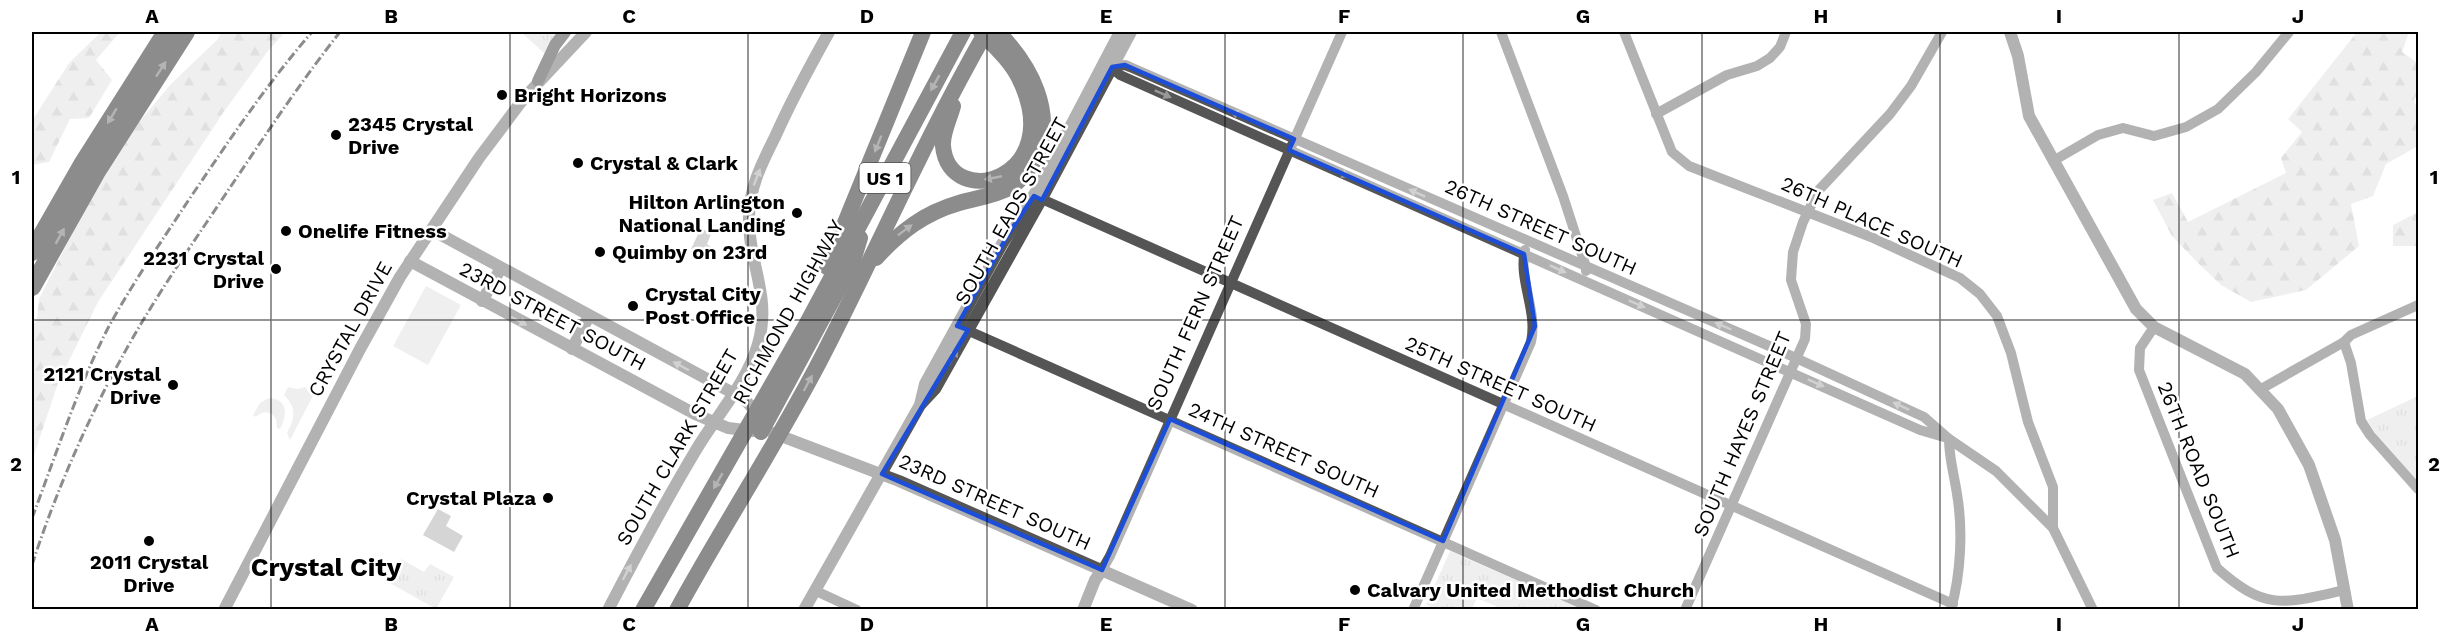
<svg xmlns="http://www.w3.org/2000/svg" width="2450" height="641" font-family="'Work Sans',sans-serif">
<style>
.grass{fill:#dcdcdc}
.forest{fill:url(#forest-firs)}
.park{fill:url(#park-tufts)}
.water{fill:#a3a3a3}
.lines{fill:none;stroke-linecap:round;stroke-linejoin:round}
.minor{stroke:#555;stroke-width:10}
.tertiary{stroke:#555;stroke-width:12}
.secondary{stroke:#222;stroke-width:12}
.trunk{stroke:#000;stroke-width:16}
.motorway{stroke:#000;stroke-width:18}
.rail{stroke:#000;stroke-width:3;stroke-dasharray:9 3 1.5 3;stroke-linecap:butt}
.oneway{fill:#595959}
.oneway2{fill:#999}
.marked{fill:none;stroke:#1d4ed8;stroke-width:4.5;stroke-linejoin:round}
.grid{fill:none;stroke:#000;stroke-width:1.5;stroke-opacity:0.55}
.poi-dot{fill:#000;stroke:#fff;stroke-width:2}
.labels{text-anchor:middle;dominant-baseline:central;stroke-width:5;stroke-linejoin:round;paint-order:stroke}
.shield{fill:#fff;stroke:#4c4c4c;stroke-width:1.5}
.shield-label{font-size:18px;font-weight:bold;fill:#000}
.poi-label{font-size:20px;font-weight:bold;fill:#000;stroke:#fff;text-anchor:start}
.street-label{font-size:20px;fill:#000;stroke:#fff}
.district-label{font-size:26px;font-weight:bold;fill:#000;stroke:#fff}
.neatline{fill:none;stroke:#000;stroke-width:2}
.grid-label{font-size:20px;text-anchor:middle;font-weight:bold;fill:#000}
</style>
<defs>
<pattern id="forest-firs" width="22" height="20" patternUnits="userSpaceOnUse" patternTransform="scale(1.5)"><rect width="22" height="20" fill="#dcdcdc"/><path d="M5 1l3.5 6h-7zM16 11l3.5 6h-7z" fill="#bbb"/></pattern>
<pattern id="park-tufts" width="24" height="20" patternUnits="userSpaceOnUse" patternTransform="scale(1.5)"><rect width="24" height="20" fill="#dcdcdc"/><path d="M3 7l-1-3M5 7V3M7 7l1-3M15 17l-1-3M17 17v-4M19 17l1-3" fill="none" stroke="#bbb"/></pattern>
</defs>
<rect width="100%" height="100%" fill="#fff"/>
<g class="grass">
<path d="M426,286L461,305L428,365L393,346Z"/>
<path d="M288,387L297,389L306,387L308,392L314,394L290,440L287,433C295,418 297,408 284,395Z"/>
<path d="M269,398C289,399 287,416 280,429L277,428L276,419C271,411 263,410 256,417L253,415L260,403Z"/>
</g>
<g class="forest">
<path d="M101,32H120L96,60L112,80L89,118L70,119L49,162L32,165V121L69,63Z"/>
<path d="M221,32H285L268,51L223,113L98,302L58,383L32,461V327L37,319L39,299L80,218L127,136L172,83L218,39Z"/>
<path d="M2357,32H2409L2402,52L2418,63V93L2414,100L2418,112V146L2386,164L2373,196L2351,204L2359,246L2306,290L2251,302L2221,285L2197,262L2172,236L2153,200L2172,193L2188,222L2286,173L2281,158L2302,132L2288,119Z"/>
<path d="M2418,212V246H2393V225Z"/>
</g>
<g class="park">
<path d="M521,32H560L545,54Z"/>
<path d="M2418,396V482L2376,434L2367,420Z"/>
<path d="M1450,551L1459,555L1582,609H1502L1477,598L1472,609H1436L1426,605Z"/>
<path d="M401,559L424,572L430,564L454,577L436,609L388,582Z"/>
</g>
<g class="water">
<path d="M701,228L711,234L707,244L715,250L711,260L691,249Z"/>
<path d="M438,509L451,516L446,526L463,536L454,552L423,535Z"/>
</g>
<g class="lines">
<g class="minor">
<path d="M1501,32L1563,196L1586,267V271"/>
<path d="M1624,32L1672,152L1689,166L1871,237L1960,278L1980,294L1997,316L2011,353L2028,422L2053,487V528"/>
<path d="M1109,66L1120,75L1920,430L1944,437"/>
<path d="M1112,67L1125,65L1130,67L1785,353L1924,417L1949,439L1996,471L2053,528L2093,610"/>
<path d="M1656,114L1727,75L1757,66L1770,58L1780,47L1786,32"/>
<path d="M2053,161L2098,135L2123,128L2154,136L2186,127L2218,109L2256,72L2289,32"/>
<path d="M1035,196L1953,604"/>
<path d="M960,327L1596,610"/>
<path d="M2154,327L2140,348L2139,370L2217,568C2265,611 2284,604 2344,590"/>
<path d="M2344,342L2351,363L2361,421L2370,435L2418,489"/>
<path d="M2261,389L2344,342L2351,335L2418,305"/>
<path d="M1949,439C1949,458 1954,474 1957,494C1963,529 1961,574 1951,609"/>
<path d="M1102,570L1110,556L1342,32"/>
<path d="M816,591L857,610"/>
<path d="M1413,610L1531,342C1538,310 1518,281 1525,250"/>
<path d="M1685,610L1805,339L1806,324L1791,280L1793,252L1803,222L1818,191L1890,114L1911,86L1942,32"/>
</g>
<g class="tertiary">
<path d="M2010,32L2018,56L2029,116L2136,309L2154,327L2245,374L2278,409L2309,465L2335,540L2348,610"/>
<path d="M432,230L744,399L761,417"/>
<path d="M410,261L695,414L728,428L753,431"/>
<path d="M482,301L501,268"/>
<path d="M572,349L589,316"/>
<path d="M921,404L935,389L1041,200L1131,32"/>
<path d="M773,433L899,481L1192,610"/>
<path d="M224,610L360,349L400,277L479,158L524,98L586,32"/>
<path d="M608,610C636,556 665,502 696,450C716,416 747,383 758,344C772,296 748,263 749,218C749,188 762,163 775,137C791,101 810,66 829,32"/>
<path d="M804,610L920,405L925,384L1002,244L1037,190L1120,32"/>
<path d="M1083,610L1095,580L1102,570"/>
</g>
<path class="secondary" d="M538,81L555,45L565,32"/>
<g class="trunk">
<path d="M953,106C950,118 942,133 943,146C949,213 1069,179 1019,78C1010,60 994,46 981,32"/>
<path d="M876,258C900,232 924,213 959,203C976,198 995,196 1011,187C1022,180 1029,170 1035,159C1057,113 1030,65 998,32"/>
<path d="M827,267L923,32"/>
<path d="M761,432L852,264L860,238"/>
<path d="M643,610L806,325L963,32"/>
<path d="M677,610C725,522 781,438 826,349C880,243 927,135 986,32"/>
</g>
<g class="motorway">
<path d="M32,252L83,163L166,32"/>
<path d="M32,287L96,173L186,32"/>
</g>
<g class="rail">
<path d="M32,518C56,455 77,389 108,328C132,284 161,242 188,201C228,142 266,85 312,32"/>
<path d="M32,565C57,488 91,411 131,341C160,290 193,243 225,195C262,140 299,84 340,32"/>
</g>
</g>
<defs><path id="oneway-solid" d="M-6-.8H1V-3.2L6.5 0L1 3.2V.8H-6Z" transform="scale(1.5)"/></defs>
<g class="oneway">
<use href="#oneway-solid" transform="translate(161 69) rotate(-57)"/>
<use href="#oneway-solid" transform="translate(935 83) rotate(119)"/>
<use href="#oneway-solid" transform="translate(112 116) rotate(121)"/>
<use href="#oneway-solid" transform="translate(878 144) rotate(112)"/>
<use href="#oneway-solid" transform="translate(993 178) rotate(169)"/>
<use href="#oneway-solid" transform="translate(905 230) rotate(-37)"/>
<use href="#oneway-solid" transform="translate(60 236) rotate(-61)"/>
<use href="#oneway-solid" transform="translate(808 383) rotate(-62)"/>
<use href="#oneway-solid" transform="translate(718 481) rotate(120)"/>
</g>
<g class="oneway2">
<use href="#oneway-solid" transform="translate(1163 94) rotate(24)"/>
<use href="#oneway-solid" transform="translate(1239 115) rotate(-156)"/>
<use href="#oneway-solid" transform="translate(1341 173) rotate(24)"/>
<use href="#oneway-solid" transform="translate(757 177) rotate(-69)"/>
<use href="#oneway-solid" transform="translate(1417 193) rotate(-156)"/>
<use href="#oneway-solid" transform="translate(1558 269) rotate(24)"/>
<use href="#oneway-solid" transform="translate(1637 304) rotate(24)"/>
<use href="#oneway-solid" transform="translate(519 321) rotate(28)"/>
<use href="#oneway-solid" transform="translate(1723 326) rotate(-157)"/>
<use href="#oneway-solid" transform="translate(953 357) rotate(-61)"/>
<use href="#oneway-solid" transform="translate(681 366) rotate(-152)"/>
<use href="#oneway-solid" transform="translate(1816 383) rotate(24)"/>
<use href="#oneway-solid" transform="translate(1901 406) rotate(-155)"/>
<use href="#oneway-solid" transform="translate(627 572) rotate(-62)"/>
</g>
<path d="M0 0H2450V641H0ZM1125,65L1294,139L1289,150L1524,254L1535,326L1443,541L1170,419L1102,570L882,474L968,330L957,326L1009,233L1034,196L1042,200L1112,67Z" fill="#fff" fill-opacity=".55" fill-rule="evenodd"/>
<path class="marked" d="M1125,65L1294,139L1289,150L1524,254L1535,326L1443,541L1170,419L1102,570L882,474L968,330L957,326L1009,233L1034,196L1042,200L1112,67Z"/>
<path class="grid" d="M271,32V610M510,32V610M748,32V610M987,32V610M1225,32V610M1463,32V610M1702,32V610M1940,32V610M2179,32V610M32,320H2418"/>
<g class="poi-dot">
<circle cx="502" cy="95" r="6"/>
<circle cx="336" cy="135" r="6"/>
<circle cx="578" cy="163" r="6"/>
<circle cx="797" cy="213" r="6"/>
<circle cx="286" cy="231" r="6"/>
<circle cx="600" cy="252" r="6"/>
<circle cx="276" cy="269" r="6"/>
<circle cx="633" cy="306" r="6"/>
<circle cx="173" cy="385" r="6"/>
<circle cx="548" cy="498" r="6"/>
<circle cx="149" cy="541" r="6"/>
<circle cx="1355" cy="590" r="6"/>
</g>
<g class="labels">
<rect class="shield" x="859.5" y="163" width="51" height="30" rx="4.5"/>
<g class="shield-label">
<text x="885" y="178">US 1</text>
</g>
<g class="poi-label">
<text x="514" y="95">Bright Horizons</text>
<text x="348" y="124">2345 Crystal<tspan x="348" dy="23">Drive</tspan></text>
<text x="590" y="163">Crystal &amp; Clark</text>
<text x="785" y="202" text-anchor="end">Hilton Arlington<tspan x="785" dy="23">National Landing</tspan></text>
<text x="298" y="231">Onelife Fitness</text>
<text x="612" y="252">Quimby on 23rd</text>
<text x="264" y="258" text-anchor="end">2231 Crystal<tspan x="264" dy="23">Drive</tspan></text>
<text x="645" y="294">Crystal City<tspan x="645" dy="23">Post Office</tspan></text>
<text x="161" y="374" text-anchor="end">2121 Crystal<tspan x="161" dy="23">Drive</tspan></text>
<text x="536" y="498" text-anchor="end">Crystal Plaza</text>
<text x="149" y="562" text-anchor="middle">2011 Crystal<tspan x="149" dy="23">Drive</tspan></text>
<text x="1367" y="590">Calvary United Methodist Church</text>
</g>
<g class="street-label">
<text transform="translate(1011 211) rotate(-61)">SOUTH EADS STREET</text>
<text transform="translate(1872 222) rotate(24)">26TH PLACE SOUTH</text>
<text transform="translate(1541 227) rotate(24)">26TH STREET SOUTH</text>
<text transform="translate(788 312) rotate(-61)">RICHMOND HIGHWAY</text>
<text transform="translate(1195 313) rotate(-66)">SOUTH FERN STREET</text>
<text transform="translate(553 316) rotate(28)">23RD STREET SOUTH</text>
<text transform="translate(350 329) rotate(-61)">CRYSTAL DRIVE</text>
<text transform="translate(1501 384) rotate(24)">25TH STREET SOUTH</text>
<text transform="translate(1742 434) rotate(-67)">SOUTH HAYES STREET</text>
<text transform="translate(677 447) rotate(-60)">SOUTH CLARK STREET</text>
<text transform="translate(1284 450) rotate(24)">24TH STREET SOUTH</text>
<text transform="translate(2199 470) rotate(68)">26TH ROAD SOUTH</text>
<text transform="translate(995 502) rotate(24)">23RD STREET SOUTH</text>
</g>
<g class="district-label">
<text x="326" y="567">Crystal City</text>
</g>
</g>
<rect width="2450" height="641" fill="none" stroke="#ffffff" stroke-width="66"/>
<rect x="33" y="33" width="2384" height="575" class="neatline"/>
<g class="grid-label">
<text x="152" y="23">A</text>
<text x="391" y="23">B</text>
<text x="629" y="23">C</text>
<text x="867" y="23">D</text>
<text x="1106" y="23">E</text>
<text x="1344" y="23">F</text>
<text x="1583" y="23">G</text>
<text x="1821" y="23">H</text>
<text x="2059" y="23">I</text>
<text x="2298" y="23">J</text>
<text x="16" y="184">1</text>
<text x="2434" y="184">1</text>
<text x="16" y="471">2</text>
<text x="2434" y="471">2</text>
<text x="152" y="631">A</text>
<text x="391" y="631">B</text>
<text x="629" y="631">C</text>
<text x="867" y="631">D</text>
<text x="1106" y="631">E</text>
<text x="1344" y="631">F</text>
<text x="1583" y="631">G</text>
<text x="1821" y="631">H</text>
<text x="2059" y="631">I</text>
<text x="2298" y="631">J</text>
</g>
</svg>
